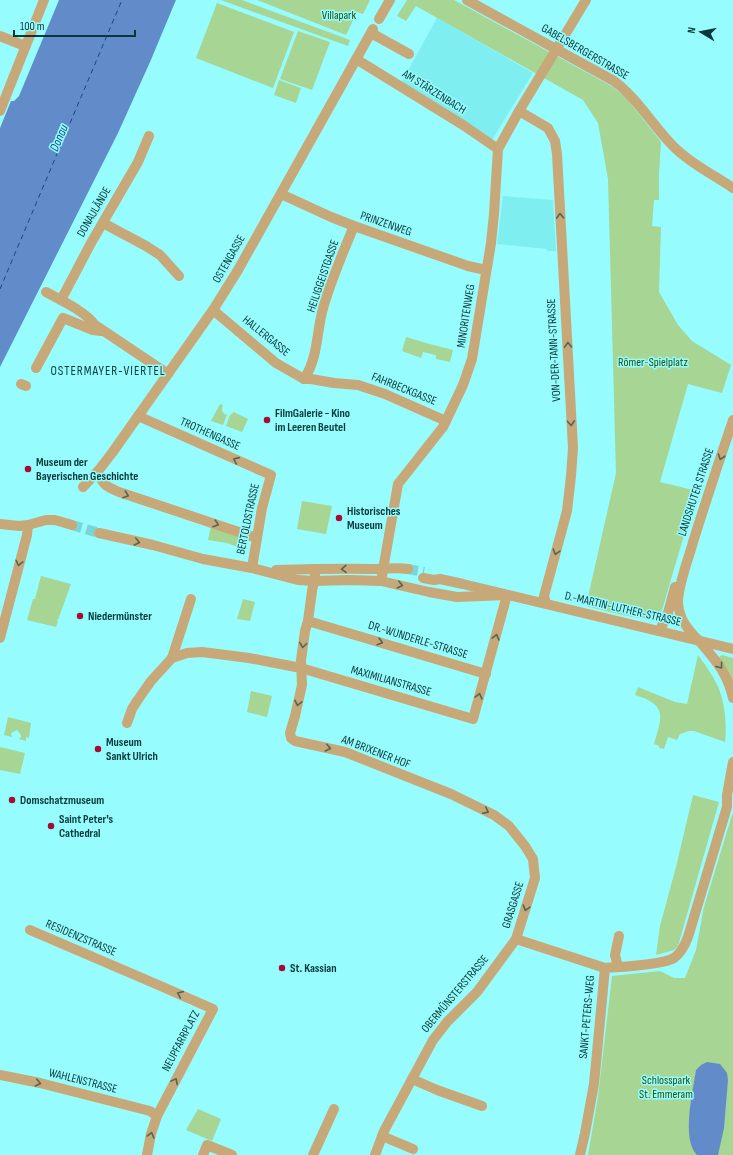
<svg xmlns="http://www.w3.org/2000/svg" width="733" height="1155" font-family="'Sofia Sans Condensed',sans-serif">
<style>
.built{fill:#7eeef1}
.green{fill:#a6d594}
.water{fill:#628cc9}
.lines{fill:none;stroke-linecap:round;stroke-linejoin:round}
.ferry{stroke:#0f4791;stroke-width:1;stroke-dasharray:5 4;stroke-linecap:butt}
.minor-tunnel{stroke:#7ad5d7;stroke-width:10;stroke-dasharray:10 5;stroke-linecap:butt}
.minor{stroke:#c7a878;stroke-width:10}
.oneway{stroke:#556552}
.poi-dot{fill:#a60b31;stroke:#96fcfe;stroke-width:1.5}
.labels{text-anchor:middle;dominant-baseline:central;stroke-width:3;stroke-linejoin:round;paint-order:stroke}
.park-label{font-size:12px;fill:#224e0a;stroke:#96fcfe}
.street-label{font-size:12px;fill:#093839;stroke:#96fcfe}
.poi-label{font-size:12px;font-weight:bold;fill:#093839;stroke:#96fcfe;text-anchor:start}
.water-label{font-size:13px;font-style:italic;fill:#0f4791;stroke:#96fcfe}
.neighbourhood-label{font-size:13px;letter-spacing:1px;fill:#093839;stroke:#96fcfe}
</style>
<rect width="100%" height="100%" fill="#96fcfe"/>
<g class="built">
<path d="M437,18L533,73L492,140L400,85Z"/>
<path d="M503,196L553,200L556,251H547V249L497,244Z"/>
</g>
<g class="green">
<path d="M221,0H242L350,40L348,46Z"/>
<path d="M257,0H370L363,14L357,12L346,35Z"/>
<path d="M407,0H454L613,87L628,100L661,142L659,174V200H654L652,226L661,227L659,292L678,325L692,341L731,365L722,393L688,384L660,482L697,491L662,610C659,614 657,617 652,618C641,621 599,609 586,606L616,473L608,179L598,123L583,100L416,6L406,21L397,16Z"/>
<path d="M217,3L294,32L273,88L196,58Z"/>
<path d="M298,31L330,42L312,90L280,79Z"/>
<path d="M279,80L301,88L296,103L274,95Z"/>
<path d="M406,337L426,343L453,350L450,362L436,359V355L423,352L421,358L402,351Z"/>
<path d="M220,404L223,405C221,410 222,413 227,415L223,425L211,421Z"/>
<path d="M234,412L248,419L242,432L226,426L230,415Z"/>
<path d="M302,501L332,506L326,534L297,529Z"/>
<path d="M211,526L242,536L240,548L227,543L208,540Z"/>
<path d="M41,576L71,584L58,620L57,619V621H58L56,627L27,620L33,599H35Z"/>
<path d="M243,599L255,602L250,621L237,619Z"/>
<path d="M698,655C706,666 714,677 719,689C725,704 727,727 725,742L694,731H689L680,734L677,740L668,737L664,749L659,748V746L654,744C662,717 668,705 635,695L638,687L675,702L687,704Z"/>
<path d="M722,655L733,658V682L718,658Z"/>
<path d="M251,691L272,696L267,717L247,712Z"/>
<path d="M8,717L31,723L29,738L26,737V741L19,739L21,737V735L17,730L11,733L12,737L4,735Z"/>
<path d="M0,747L25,753L20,774L0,770Z"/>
<path d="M693,795L719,802L678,946L674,950L656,955L660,926L676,867Z"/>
<path d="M733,814V1155H588L598,1097L612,976L660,971L674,978H685L696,950L704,907L732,815Z"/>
<path d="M198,1109L221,1119L212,1141L186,1130Z"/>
</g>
<g class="water">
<path d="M59,0H176L150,62L118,133L0,367V128L11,101H14L19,96Z"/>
<path d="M707,1062L720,1064L727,1073L728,1080L724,1128L718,1155H697C681,1139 693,1091 696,1070L701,1065Z"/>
</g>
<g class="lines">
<path class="ferry" d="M0,289L122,0"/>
<g class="minor-tunnel">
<path d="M72,525L99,533"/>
<path d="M408,569L424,572"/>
</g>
<g class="minor">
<path d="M467,0L614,81C638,99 653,126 674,147C691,164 714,175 733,188"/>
<path d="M379,19L390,0"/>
<path d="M371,33L409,54"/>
<path d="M0,36L25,46"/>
<path d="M356,59L463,125L498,149"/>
<path d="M0,111L44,0"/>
<path d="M519,111L548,128L555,141L557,154L573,448L571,476L567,511L544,596L546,603"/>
<path d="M281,194L331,217L354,226L468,266L486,270"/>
<path d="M103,223L146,246L160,255L179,276"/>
<path d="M46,292C61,300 86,312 95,325L168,374"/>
<path d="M61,300L91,243L138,162L149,136"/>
<path d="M213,310L276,363L304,379"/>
<path d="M36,368L63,318L93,330L101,331"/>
<path d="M304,379C319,357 316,330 324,305C332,278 343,252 354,226"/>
<path d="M304,379H311L334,383L358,385L385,394L446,421"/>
<path d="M21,384L26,386"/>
<path d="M138,416L271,475L262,508L252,568"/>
<path d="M733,420C719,461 706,501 693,542C688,561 679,582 678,601C678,607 680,614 682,619C686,628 694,636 701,643C717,662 727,673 733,698"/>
<path d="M98,471C101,484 107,487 119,492L257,538"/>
<path d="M83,487L98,471L112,453L213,310L238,270L373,29"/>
<path d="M0,524L19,526L28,525L46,520H55L72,525"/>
<path d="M99,533L153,545L203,559L252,568L298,580L314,581L349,580L381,581L429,592L457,597L507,595"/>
<path d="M316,569L312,591L308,621L305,631L301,660L302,685L295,716L290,733L291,738L295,741L345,752L451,794L494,815L509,826L525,846L533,859L535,878L516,939L477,992L447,1022L433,1040L384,1131L375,1155"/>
<path d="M276,570C308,569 341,568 374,569C385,569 396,567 408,569"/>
<path d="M423,578L434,580L440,579L463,584L733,649"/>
<path d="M381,581L398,484L443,427L463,385L472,359L491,243L494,214L498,149L519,111L586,0"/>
<path d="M308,621L486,674"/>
<path d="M660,630L668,613L675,587"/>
<path d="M0,638L27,535L28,525"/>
<path d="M172,658L191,599"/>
<path d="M127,723L132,709L137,701L151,681L172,658L187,653L202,652L249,658L301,668L473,719L507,595"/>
<path d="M30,930L156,984L213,1009L157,1116L151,1134L147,1155"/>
<path d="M516,939L605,968"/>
<path d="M618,967L615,955L619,936"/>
<path d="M0,1075L40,1083L150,1111L157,1116"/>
<path d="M412,1079L437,1090L482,1106"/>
<path d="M382,1136L413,1149"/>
<path d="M203,1155L207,1145L232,1155"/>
<path d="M313,1155L334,1109"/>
<path d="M580,1155L585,1133L594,1084L605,968C619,967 663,965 674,958C681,953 685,945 688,937L727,807V795L733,762"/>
</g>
</g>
<defs><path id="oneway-chevron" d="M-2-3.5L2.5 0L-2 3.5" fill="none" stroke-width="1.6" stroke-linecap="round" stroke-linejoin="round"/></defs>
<g class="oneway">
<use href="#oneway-chevron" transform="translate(560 216) rotate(-93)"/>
<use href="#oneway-chevron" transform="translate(568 345) rotate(-92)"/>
<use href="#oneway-chevron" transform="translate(571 423) rotate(86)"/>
<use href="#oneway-chevron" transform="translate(721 457) rotate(109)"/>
<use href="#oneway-chevron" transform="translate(236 460) rotate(-156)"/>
<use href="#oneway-chevron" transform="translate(126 495) rotate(19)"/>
<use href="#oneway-chevron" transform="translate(216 524) rotate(18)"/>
<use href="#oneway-chevron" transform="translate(137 542) rotate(13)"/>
<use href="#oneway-chevron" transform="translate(556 552) rotate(106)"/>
<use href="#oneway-chevron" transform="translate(19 563) rotate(104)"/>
<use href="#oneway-chevron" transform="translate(344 569) rotate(179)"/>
<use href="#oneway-chevron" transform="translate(400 585) rotate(13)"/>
<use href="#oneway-chevron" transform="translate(496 637) rotate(-75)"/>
<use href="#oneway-chevron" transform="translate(380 642) rotate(16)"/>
<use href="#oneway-chevron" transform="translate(303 645) rotate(98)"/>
<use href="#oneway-chevron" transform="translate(720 666) rotate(54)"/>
<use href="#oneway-chevron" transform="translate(479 696) rotate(-75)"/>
<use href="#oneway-chevron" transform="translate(298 703) rotate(102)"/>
<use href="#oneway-chevron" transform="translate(328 748) rotate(13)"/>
<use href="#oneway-chevron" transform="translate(486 811) rotate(26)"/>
<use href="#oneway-chevron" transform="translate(526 908) rotate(107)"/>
<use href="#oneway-chevron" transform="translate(180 994) rotate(-156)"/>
<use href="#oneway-chevron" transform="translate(175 1081) rotate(-62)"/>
<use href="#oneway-chevron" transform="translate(38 1083) rotate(13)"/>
<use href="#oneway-chevron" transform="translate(151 1135) rotate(-75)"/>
</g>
<g class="poi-dot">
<circle cx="267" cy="420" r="4"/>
<circle cx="28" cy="469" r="4"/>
<circle cx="339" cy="518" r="4"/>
<circle cx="80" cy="616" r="4"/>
<circle cx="98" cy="749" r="4"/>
<circle cx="12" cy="800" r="4"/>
<circle cx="51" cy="826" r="4"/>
<circle cx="282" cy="968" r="4"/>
</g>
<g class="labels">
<g class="park-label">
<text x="339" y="15">Villapark</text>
<text x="653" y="362">Römer-Spielplatz</text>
<text x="666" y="1080">Schlosspark<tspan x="666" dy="14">St. Emmeram</tspan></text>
</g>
<g class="street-label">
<text transform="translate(585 52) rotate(30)">GABELSBERGERSTRASSE</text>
<text transform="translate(434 92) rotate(32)">AM STÄRZENBACH</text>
<text transform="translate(94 212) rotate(-60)">DONAULÄNDE</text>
<text transform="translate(386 224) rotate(19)">PRINZENWEG</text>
<text transform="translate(229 259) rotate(-60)">OSTENGASSE</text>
<text transform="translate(323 276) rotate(-71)">HEILIGGEISTGASSE</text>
<text transform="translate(466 316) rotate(-81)">MINORITENWEG</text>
<text transform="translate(266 336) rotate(39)">HALLERGASSE</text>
<text transform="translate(554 350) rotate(-93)">VON-DER-TANN-STRASSE</text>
<text transform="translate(404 389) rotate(22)">FAHRBECKGASSE</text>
<text transform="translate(210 434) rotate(24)">TROTHENGASSE</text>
<text transform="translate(696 492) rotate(-72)">LANDSHUTER STRASSE</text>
<text transform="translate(248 519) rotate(-78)">BERTOLDSTRASSE</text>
<text transform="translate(623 609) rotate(13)">D.-MARTIN-LUTHER-STRASSE</text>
<text transform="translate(418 640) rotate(17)">DR.-WUNDERLE-STRASSE</text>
<text transform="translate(391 681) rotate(16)">MAXIMILIANSTRASSE</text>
<text transform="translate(376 752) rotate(21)">AM BRIXENER HOF</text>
<text transform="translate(513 905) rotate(-73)">GRASGASSE</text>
<text transform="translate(81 938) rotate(23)">RESIDENZSTRASSE</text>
<text transform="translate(455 994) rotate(-50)">OBERMÜNSTERSTRASSE</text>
<text transform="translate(587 1017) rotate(-85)">SANKT-PETERS-WEG</text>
<text transform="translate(181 1041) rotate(-62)">NEUPFARRPLATZ</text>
<text transform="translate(83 1081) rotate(14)">WAHLENSTRASSE</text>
</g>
<g class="poi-label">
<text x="275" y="413">FilmGalerie - Kino<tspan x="275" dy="14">im Leeren Beutel</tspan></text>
<text x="36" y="462">Museum der<tspan x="36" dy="14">Bayerischen Geschichte</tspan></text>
<text x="347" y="511">Historisches<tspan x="347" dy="14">Museum</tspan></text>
<text x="88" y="616">Niedermünster</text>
<text x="106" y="742">Museum<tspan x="106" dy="14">Sankt Ulrich</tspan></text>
<text x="20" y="800">Domschatzmuseum</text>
<text x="59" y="819">Saint Peter's<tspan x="59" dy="14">Cathedral</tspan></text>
<text x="290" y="968">St. Kassian</text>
</g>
<g class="water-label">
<text transform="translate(59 138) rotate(-67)">Donau</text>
</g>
<g class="neighbourhood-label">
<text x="108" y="371">OSTERMAYER-VIERTEL</text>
</g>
</g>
<g transform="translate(701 32) rotate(280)" stroke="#96fcfe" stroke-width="3" paint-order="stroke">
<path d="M0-3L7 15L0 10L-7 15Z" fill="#093839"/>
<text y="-6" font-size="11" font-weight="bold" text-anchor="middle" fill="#093839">N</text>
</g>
<path d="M14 30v6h121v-6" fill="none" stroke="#093839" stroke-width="2"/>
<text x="20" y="30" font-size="12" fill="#093839" stroke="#96fcfe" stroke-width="3" paint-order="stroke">100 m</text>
</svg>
